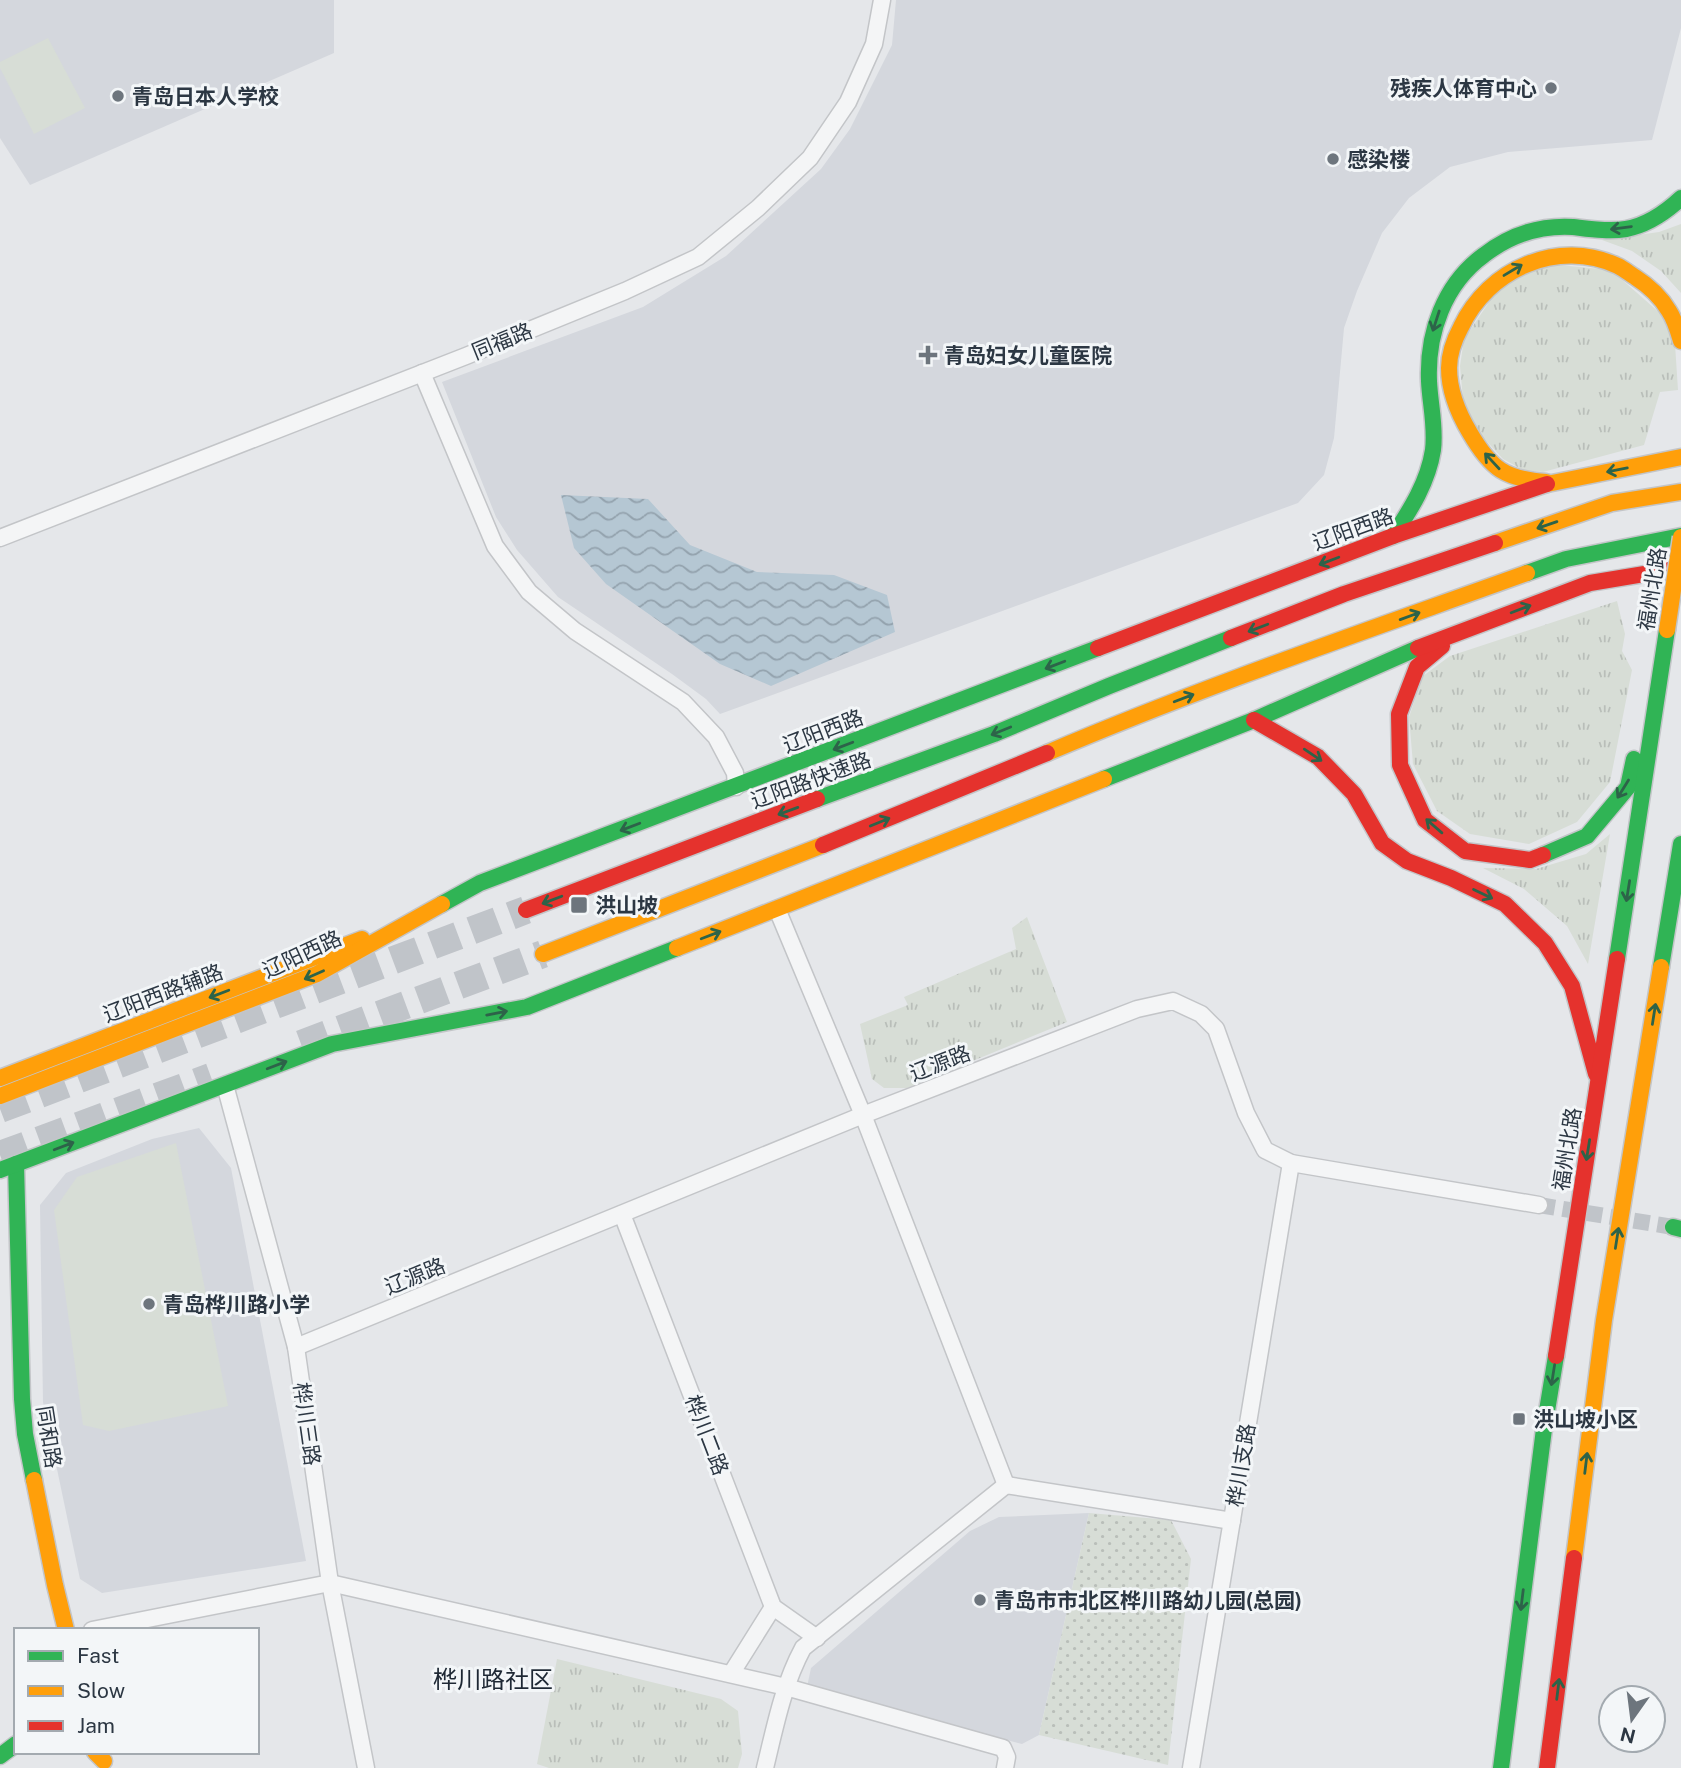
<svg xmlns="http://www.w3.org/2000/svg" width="1681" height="1768" font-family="'Public Sans','Noto Sans SC',sans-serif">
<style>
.built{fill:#d4d7dd}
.grass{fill:url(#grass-tufts)}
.park{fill:url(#park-dots)}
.pitch{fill:#d7ddd6}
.water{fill:url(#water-waves)}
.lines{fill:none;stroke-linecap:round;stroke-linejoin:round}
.street-tunnel{stroke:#c0c4c9;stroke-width:16;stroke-dasharray:16 8;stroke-linecap:butt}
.highway-tunnel{stroke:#c0c4c9;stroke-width:28;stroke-dasharray:28 14;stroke-linecap:butt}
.street-casing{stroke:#c3c5c8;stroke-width:19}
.fast-casing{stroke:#c3c5c8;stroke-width:19}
.slow-casing{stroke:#c3c5c8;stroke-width:19}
.jam-casing{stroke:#c3c5c8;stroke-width:19}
.street{stroke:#f4f5f6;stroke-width:16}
.fast{stroke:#30b455;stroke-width:16}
.slow{stroke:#ff9f0a;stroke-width:16}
.jam{stroke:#e5322d;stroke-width:16}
.slow-bridge-casing{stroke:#c1c4c7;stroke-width:19;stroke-linecap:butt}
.slow-bridge{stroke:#ff9f0a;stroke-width:16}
.oneway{stroke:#2d6349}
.poi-dot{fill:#6d757d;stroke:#f3f6f8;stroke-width:2.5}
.labels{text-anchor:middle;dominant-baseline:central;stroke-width:6;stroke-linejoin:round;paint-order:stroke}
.poi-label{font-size:21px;font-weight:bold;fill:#2c3743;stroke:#f3f6f8;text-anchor:start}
.street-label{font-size:21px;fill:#2c3743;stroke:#f3f6f8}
.quarter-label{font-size:24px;fill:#1e2834;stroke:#f3f6f8}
</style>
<defs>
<pattern id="grass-tufts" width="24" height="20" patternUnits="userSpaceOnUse" patternTransform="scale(1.75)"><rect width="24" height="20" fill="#d7ddd6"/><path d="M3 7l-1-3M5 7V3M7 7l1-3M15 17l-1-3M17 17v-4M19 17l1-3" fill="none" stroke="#b9beb9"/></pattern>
<pattern id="park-dots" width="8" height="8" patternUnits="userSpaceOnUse" patternTransform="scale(1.75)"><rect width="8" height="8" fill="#d7ddd6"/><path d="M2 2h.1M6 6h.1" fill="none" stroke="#b9beb9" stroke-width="1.8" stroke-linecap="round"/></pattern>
<pattern id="water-waves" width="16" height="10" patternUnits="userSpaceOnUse" patternTransform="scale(1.75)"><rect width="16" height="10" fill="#b5c7d3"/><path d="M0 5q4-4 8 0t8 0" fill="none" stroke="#93a2ad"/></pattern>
</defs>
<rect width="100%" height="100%" fill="#e5e7ea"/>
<g class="built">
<path d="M0,0H334V53L30,185L0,138Z"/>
<path d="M896,0H1681V28L1652,140L1508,152L1450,167L1409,198L1382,233L1357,291L1344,328L1334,438L1324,475L1298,503L720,714L706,699L672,674L558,597L517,550L496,517L442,382L643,307L726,256L821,169L850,129L892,45Z"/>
<path d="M199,1128L231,1168L306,1561L102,1593L80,1579L43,1402L40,1205L66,1173L152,1139Z"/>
<path d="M1089,1513L1039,1735L1022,1744L807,1687L811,1668L970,1531L999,1517Z"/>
</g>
<g class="grass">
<path d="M1681,224V293L1661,271L1632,251L1602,240L1659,232Z"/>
<path d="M1548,264L1611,270L1661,314L1675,344L1678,390L1660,392L1644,445L1543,472L1523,470L1503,459L1478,432L1463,400L1460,366L1464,339L1500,286Z"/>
<path d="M1617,601L1625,634L1622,651L1632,670L1610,782L1577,822L1529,844L1470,834L1437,811L1413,764L1409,717L1423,676L1450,656Z"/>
<path d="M1610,834L1588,964L1567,926L1524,889L1483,868L1536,869L1586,854Z"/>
<path d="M1027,917L1067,1022L907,1088H884L872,1079L860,1024L908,1005L904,997L1016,949L1012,928Z"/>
<path d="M557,1659L721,1699L738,1711L742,1754L738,1768H549L537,1764Z"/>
</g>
<path class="park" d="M1089,1513L1171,1520L1191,1559L1168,1765L1039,1735Z"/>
<g class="pitch">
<path d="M48,38L85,108L34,134L0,68V62Z"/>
<path d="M176,1143L228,1406L109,1431L83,1425L54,1210L77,1177Z"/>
</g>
<path class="water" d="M561,495L648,499L690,545L757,572L834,575L887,595L895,632L771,686L720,664L606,584L574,548Z"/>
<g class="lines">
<path class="street-tunnel" d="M1539,1205L1673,1227"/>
<g class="highway-tunnel">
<path d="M301,1044L543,954"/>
<path d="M0,1109L526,910"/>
<path d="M0,1155L211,1077"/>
</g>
<g class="street-casing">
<g id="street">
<path d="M422,373L495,546L529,592L575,631L683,702L716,737L735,773L736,787"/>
<path d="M0,538L466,356L625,291L698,257L758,208L810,158L848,102L874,44L882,0"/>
<path d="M777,909L863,1115L1006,1485"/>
<path d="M225,1085L296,1347L330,1583L366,1768"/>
<path d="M622,1214L773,1607L817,1638"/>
<path d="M296,1347L863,1115L1137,1009L1173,1001L1201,1014L1216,1029L1246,1113L1265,1150L1291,1163L1539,1205"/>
<path d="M92,1630L330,1583L786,1687L1003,1748L1007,1757L1005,1768"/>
<path d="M731,1674L773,1607"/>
<path d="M765,1768C775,1727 783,1685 803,1648L1006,1485L1232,1521"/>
<path d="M1191,1768L1291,1163"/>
</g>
</g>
<g class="fast-casing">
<g id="fast">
<path d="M1393,536C1411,509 1428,482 1433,450C1436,426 1430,404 1429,381C1427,333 1444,284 1484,255C1510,235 1540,225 1573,227C1590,229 1609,232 1626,229C1647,225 1666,212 1681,198"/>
<path d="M1527,573L1566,559L1681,536"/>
<path d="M1104,779L1254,720L1418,648"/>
<path d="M817,799L994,734L1109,686L1231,638"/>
<path d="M1543,855L1587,836L1628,787L1634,759"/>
<path d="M442,904L480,883L1098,648"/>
<path d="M1617,959L1667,630"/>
<path d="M1661,967L1681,844"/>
<path d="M16,1164L22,1399L25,1434L34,1480"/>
<path d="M0,1170L332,1044L527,1007L677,948"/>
<path d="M1673,1227L1681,1229"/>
<path d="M0,1756L16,1744"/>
<path d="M1501,1768L1544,1429L1556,1356"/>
</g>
</g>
<g class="slow-casing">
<g id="slow">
<path d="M1546,482C1505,479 1491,469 1470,433C1458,413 1449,391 1449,368C1449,353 1454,340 1461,327C1488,269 1558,238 1618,266C1624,269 1630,274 1635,277C1649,286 1661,297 1669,311C1675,320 1678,331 1681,341"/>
<path d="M1547,484L1681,457"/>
<path d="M1495,543L1612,503L1681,492"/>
<path d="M1047,753C1204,686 1366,631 1527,573"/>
<path d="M677,948L1104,779"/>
<path d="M543,954L823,845"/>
<path d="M0,1078L362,939"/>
<path d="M0,1096L317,974L442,904"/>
<path d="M34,1480L55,1585L66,1630"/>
<path d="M1574,1558L1604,1320L1661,967"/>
<path d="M95,1752L104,1761"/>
</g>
</g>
<g class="jam-casing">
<g id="jam">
<path d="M1231,638L1344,594L1495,543"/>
<path d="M1442,646L1417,667L1399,714L1400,765L1425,820L1465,851L1530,860L1543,855"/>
<path d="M1098,648L1393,536L1547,484"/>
<path d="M1418,648L1590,583L1681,568"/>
<path d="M1254,720L1318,757L1354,794L1382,843L1407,861L1451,878L1505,904L1545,943L1572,986L1596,1074"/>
<path d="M823,845L1047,753"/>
<path d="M526,910L817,799"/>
<path d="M1556,1356L1617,959"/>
<path d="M1547,1768L1574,1558"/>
</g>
</g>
<use href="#street" class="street"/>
<use href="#fast" class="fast"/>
<use href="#slow" class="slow"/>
<use href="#jam" class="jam"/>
<g class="slow-bridge-casing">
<path id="slow-bridge" d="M1667,630L1681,537"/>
</g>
<use href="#slow-bridge" class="slow-bridge"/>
</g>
<defs><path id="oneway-shaft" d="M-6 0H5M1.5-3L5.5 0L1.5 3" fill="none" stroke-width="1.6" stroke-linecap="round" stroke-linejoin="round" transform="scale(1.75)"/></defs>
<g class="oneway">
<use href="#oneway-shaft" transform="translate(1621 228) rotate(172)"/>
<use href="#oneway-shaft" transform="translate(1513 270) rotate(-31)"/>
<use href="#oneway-shaft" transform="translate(1436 321) rotate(108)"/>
<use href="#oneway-shaft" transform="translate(1492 461) rotate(-133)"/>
<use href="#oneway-shaft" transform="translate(1617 470) rotate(169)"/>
<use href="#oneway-shaft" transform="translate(1547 525) rotate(161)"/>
<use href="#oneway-shaft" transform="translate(1329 561) rotate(159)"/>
<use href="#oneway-shaft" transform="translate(1521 609) rotate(-21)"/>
<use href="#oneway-shaft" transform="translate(1410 616) rotate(-20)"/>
<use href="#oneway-shaft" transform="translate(1258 628) rotate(159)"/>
<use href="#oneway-shaft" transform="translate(1055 665) rotate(159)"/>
<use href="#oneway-shaft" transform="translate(1184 698) rotate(-21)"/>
<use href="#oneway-shaft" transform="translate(1001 731) rotate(158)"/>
<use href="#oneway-shaft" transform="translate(843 746) rotate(159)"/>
<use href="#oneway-shaft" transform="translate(1313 755) rotate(34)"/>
<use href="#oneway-shaft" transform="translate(1623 789) rotate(122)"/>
<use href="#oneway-shaft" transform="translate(788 811) rotate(160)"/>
<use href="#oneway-shaft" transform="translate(880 822) rotate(-22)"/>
<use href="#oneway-shaft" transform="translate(1434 826) rotate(-139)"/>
<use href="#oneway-shaft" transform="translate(630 827) rotate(159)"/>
<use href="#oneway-shaft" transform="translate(1628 891) rotate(99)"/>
<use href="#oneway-shaft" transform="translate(1483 894) rotate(26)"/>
<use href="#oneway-shaft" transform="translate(552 900) rotate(159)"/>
<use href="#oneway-shaft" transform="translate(711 935) rotate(-21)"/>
<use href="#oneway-shaft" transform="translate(314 975) rotate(156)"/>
<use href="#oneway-shaft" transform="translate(219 994) rotate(159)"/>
<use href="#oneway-shaft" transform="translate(497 1013) rotate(-11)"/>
<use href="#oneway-shaft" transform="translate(1654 1014) rotate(-81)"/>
<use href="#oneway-shaft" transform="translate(277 1065) rotate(-21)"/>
<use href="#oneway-shaft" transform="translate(64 1146) rotate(-21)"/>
<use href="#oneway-shaft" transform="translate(1588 1150) rotate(99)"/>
<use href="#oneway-shaft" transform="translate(1617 1238) rotate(-81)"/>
<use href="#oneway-shaft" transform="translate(1553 1375) rotate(99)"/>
<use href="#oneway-shaft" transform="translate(1586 1463) rotate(-83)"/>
<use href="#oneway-shaft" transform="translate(1522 1600) rotate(97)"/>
<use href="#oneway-shaft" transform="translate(1558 1689) rotate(-83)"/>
</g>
<g class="poi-dot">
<circle cx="1551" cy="88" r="7"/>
<circle cx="118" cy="96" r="7"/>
<circle cx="1333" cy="159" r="7"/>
<path d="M924.5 344.5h7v7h7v7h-7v7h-7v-7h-7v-7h7z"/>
<rect x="570" y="896" width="18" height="18" rx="3.5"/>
<circle cx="149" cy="1304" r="7"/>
<rect x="1512" y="1412" width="14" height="14" rx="3.5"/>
<circle cx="980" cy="1600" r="7"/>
</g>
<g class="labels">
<g class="poi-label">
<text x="1537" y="88" text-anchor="end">残疾人体育中心</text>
<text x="132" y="96">青岛日本人学校</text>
<text x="1347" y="159">感染楼</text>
<text x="944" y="355">青岛妇女儿童医院</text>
<text x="595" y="905">洪山坡</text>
<text x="163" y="1304">青岛桦川路小学</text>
<text x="1533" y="1419">洪山坡小区</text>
<text x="994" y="1600">青岛市市北区桦川路幼儿园(总园)</text>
</g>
<g class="street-label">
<text transform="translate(502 341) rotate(-22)">同福路</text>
<text transform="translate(1353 529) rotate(-20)">辽阳西路</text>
<text transform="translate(1652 589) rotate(-81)">福州北路</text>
<text transform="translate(823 731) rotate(-21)">辽阳西路</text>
<text transform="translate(811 780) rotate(-20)">辽阳路快速路</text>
<text transform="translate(302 954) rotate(-25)">辽阳西路</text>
<text transform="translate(163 993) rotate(-21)">辽阳西路辅路</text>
<text transform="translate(940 1063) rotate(-21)">辽源路</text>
<text transform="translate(1567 1149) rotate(-81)">福州北路</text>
<text transform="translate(415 1276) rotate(-22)">辽源路</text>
<text transform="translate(307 1424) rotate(82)">桦川三路</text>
<text transform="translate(707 1435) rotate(69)">桦川二路</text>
<text transform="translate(49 1437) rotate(81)">同和路</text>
<text transform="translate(1241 1465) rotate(-81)">桦川支路</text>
</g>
<g class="quarter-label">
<text x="493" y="1679">桦川路社区</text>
</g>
</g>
<rect x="14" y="1628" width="245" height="126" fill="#f3f6f8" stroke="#a3aab0" stroke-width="2"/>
<rect x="28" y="1651" width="35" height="10" fill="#30b455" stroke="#a3aab0" stroke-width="2"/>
<text x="77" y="1663" font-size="21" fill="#2c3743">Fast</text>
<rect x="28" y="1686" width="35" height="10" fill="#ff9f0a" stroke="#a3aab0" stroke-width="2"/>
<text x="77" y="1698" font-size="21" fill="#2c3743">Slow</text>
<rect x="28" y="1721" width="35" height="10" fill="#e5322d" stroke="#a3aab0" stroke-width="2"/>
<text x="77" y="1733" font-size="21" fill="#2c3743">Jam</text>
<g transform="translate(1632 1719) rotate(194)"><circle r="33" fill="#f3f6f8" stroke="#a3aab0" stroke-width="2"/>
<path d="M0-5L12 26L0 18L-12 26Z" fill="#6d757d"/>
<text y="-10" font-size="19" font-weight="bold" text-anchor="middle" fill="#2c3743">N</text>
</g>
</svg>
